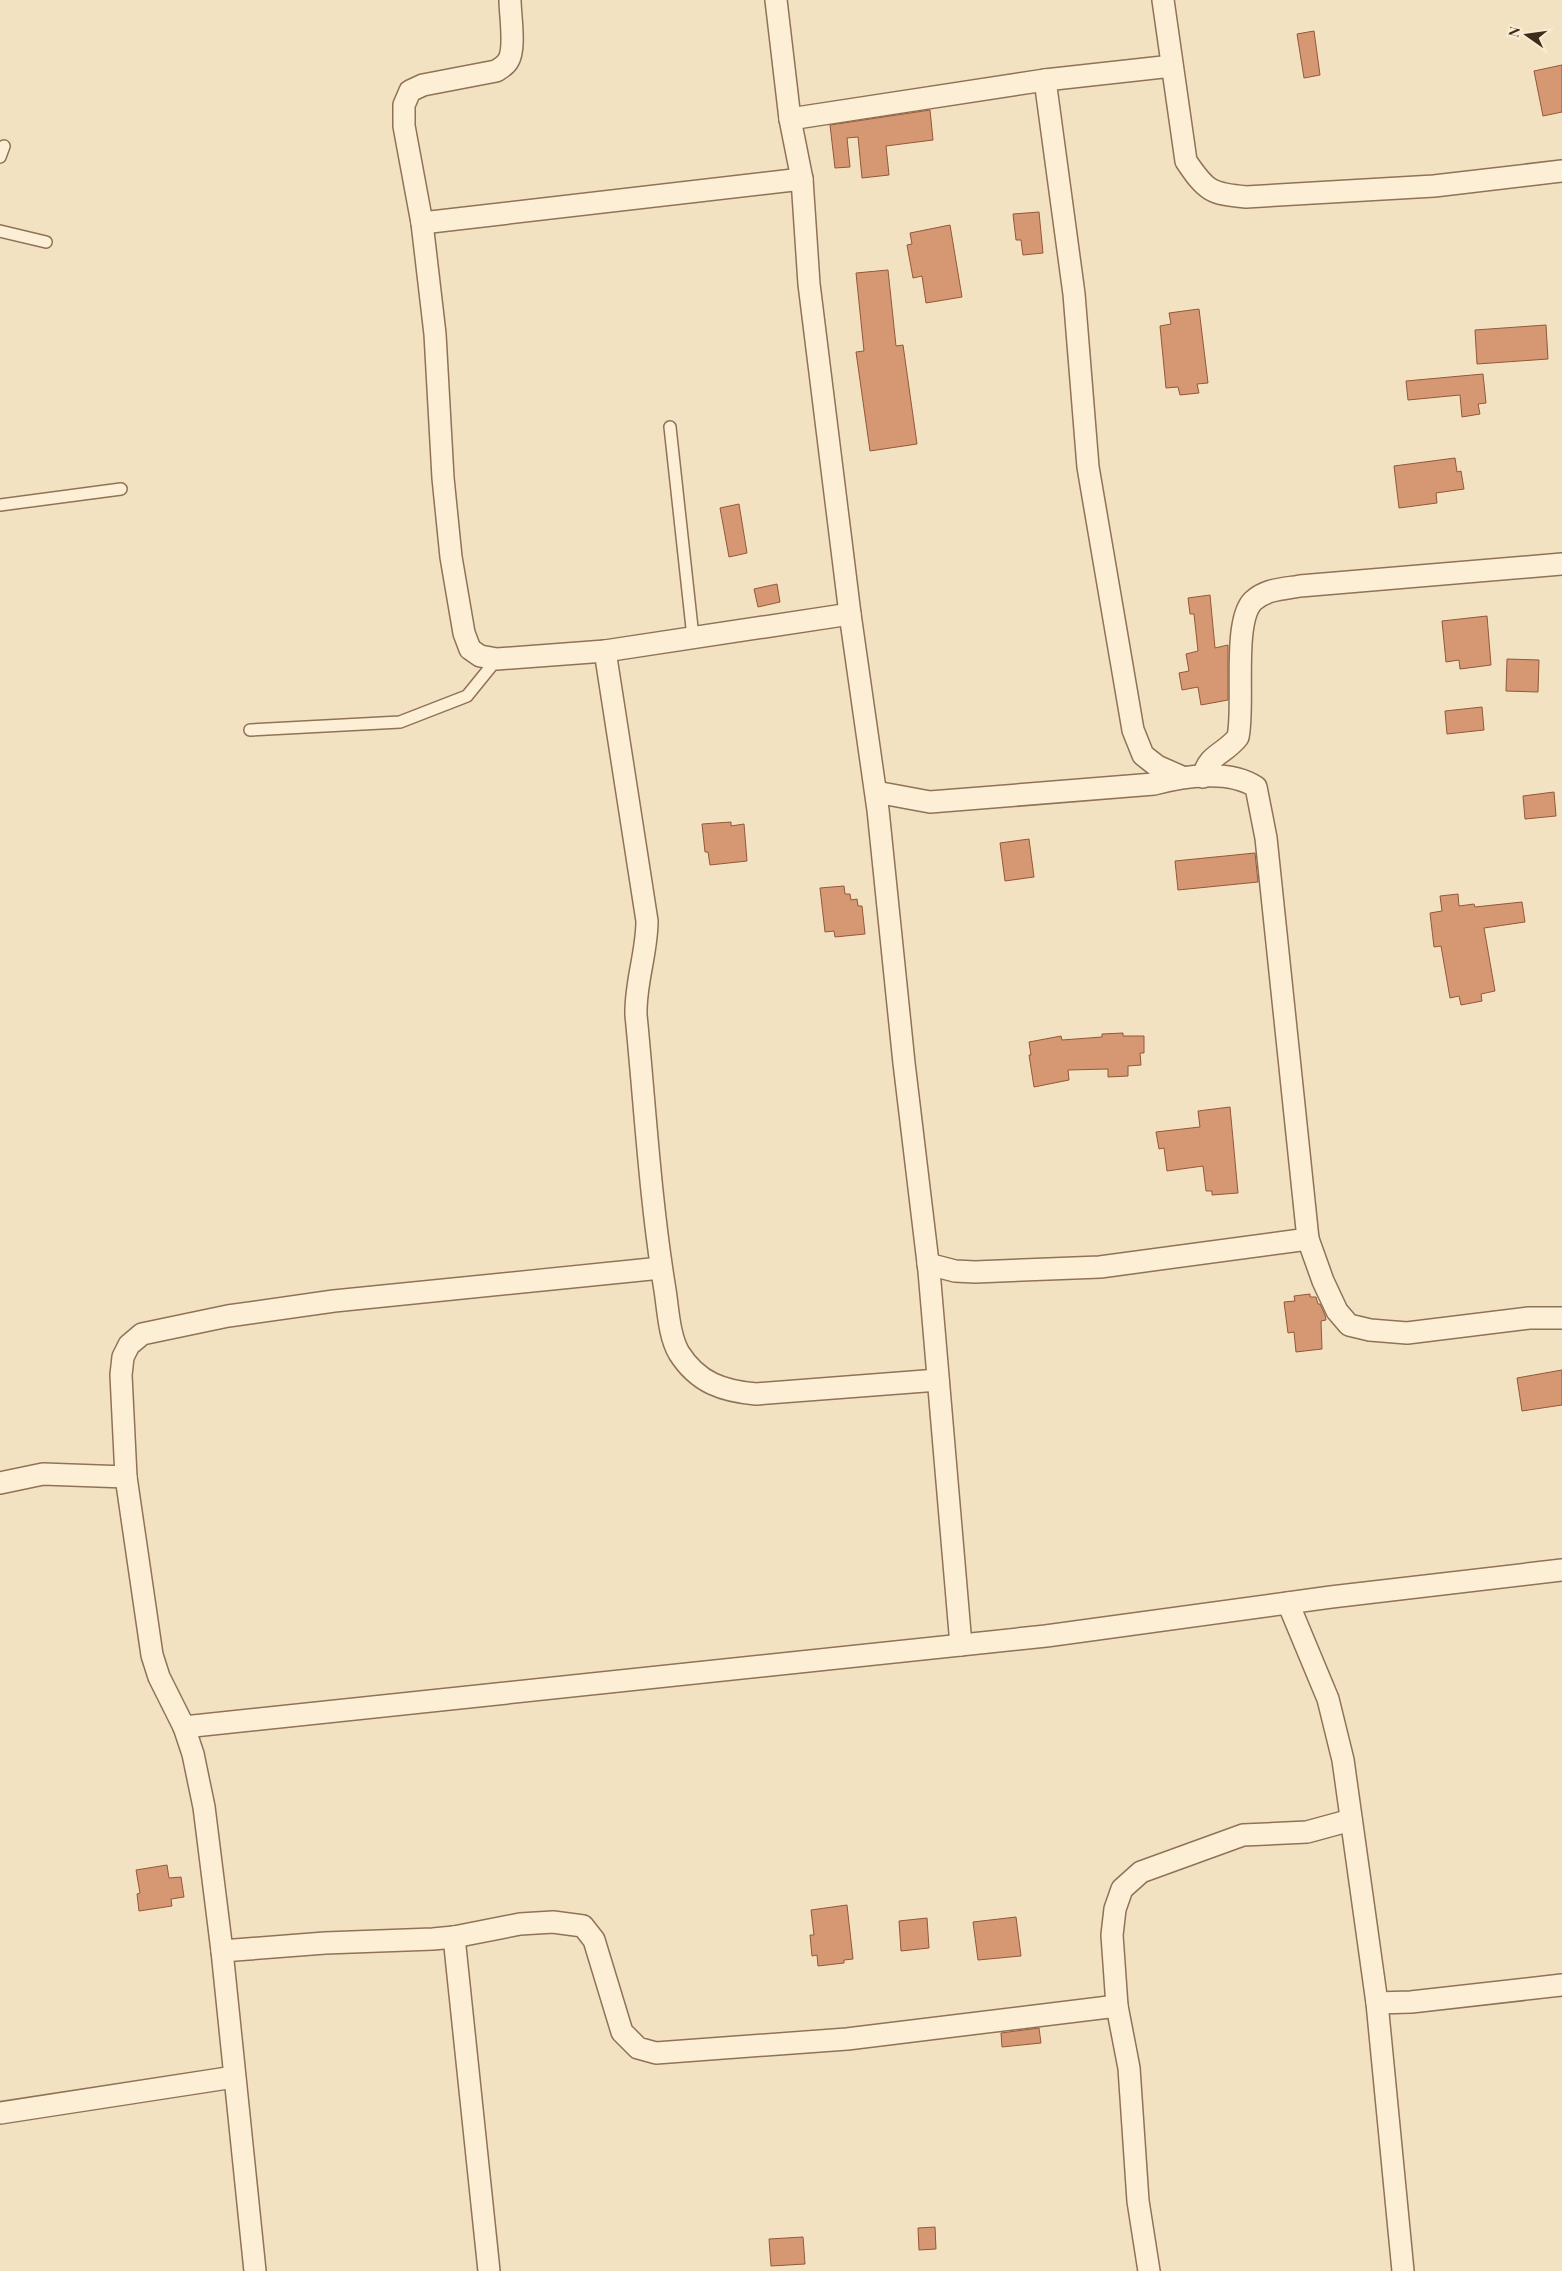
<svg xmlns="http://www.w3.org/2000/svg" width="1562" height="2271" font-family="'Playfair Display',serif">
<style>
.building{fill:#d69873;stroke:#925839}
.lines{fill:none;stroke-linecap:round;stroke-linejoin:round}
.lane-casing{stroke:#907256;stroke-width:14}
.street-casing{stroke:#907256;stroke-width:24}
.lane{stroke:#fdefd6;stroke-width:11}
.street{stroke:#fdefd6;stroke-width:21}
</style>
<rect width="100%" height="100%" fill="#f3e2c2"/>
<g class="building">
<path d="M1314,31L1320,75L1304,78L1297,34Z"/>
<path d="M1562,65V112L1543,116L1534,71Z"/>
<path d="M930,110L933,140L886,146L889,175L862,178L858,137L847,138L850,167L835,168L830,125Z"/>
<path d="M1039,212L1043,253L1023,255L1021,240H1016L1013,214Z"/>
<path d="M950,225L962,297L926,303L922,276L913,278L907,245L912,244L910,233Z"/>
<path d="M888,270L896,346L903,345L917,444L870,451L856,352L864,351L856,273Z"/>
<path d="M1199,309L1208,383L1197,384L1199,393L1180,395L1178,387L1166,388L1160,326L1171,324L1169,313Z"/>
<path d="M1546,325L1548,359L1477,364L1475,330Z"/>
<path d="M1483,374L1486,403L1478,404L1480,414L1462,417L1460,395L1408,400L1406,381Z"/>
<path d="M1455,458L1457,472L1461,471L1464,489L1436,493L1437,503L1399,508L1394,466Z"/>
<path d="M739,504L747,553L729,557L720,508Z"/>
<path d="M777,584L780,602L758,607L754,589Z"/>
<path d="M1210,595L1215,648L1228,645V700L1201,705L1198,687L1182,690L1179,673L1189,671L1186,654L1198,651L1194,614H1190L1188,598Z"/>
<path d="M1487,616L1491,665L1460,669L1459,660L1446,662L1442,621Z"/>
<path d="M1507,659L1539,660L1538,692L1506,691Z"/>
<path d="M1482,707L1484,730L1447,734L1445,711Z"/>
<path d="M1554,792L1556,816L1525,819L1523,796Z"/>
<path d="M731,822V826L744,824L747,861L710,865L708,852H705L702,824Z"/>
<path d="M1029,839L1034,877L1005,881L1000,843Z"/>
<path d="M1255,853L1258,882L1178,890L1175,861Z"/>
<path d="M844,886L845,894H850L851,900L857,899L858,906H862L865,934L835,937L834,931L825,932L820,888Z"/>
<path d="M1458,894L1459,906L1474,904L1475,907L1522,902L1525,922L1484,928L1495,991L1481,994L1482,1001L1461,1005L1459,996L1450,998L1441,946L1434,947L1430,913L1442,911L1440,896Z"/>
<path d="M1123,1033V1036H1144V1053H1140L1141,1065L1128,1066V1076L1108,1077V1069L1068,1070L1069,1080L1034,1087L1029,1055H1031L1029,1042L1061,1036L1062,1040L1102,1037V1034Z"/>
<path d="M1230,1107L1238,1193L1212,1195V1191H1206L1203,1166L1167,1171L1164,1148L1159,1149L1156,1132L1200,1127L1198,1111Z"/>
<path d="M1310,1294V1297H1316L1318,1304H1320L1325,1315L1326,1320L1321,1321L1322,1349L1296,1352L1294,1332L1288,1333L1284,1302L1295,1301L1294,1296Z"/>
<path d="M1562,1370V1405L1522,1411L1517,1378Z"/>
<path d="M167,1865L169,1878L181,1877L184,1897L171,1899L172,1906L139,1911L137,1894L140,1893L136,1870Z"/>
<path d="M847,1905L853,1959L844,1960V1963L818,1966L817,1955L812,1956L810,1935H814L811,1910Z"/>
<path d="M1016,1917L1021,1956L978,1960L973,1922Z"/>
<path d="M927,1918L929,1948L901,1951L899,1921Z"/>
<path d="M1039,2028L1041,2043L1002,2047L1001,2033Z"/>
<path d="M935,2227L936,2249L919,2250L918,2228Z"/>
<path d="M803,2237L805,2264L771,2266L769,2239Z"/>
</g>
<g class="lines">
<g class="lane-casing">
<g id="lane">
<path d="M0,157L4,146"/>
<path d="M0,231L46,242"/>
<path d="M670,427L693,637"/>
<path d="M0,505L121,489"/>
<path d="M250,730L400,722L467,696L497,659"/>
</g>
</g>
<g class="street-casing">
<g id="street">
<path d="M510,0C510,15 516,49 508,61C505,66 501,68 496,71L423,85L410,91L404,105V126L422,223L435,334L443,478L451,557L464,633L470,649L480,656L497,659L605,651L850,614"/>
<path d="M776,0L790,119L802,179L809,284L850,614L878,810L904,1063L929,1271L961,1645"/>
<path d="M1163,0L1186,161C1206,191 1211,194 1246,197L1434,186L1562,171"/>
<path d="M1045,80L1074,294L1088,467L1133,730L1143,755L1157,766L1182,777"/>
<path d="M790,119L1045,80L1172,66"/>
<path d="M422,223L802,179"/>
<path d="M605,651L647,921C647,953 635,983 636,1015C645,1106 650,1199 665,1290C668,1309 669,1336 679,1353C698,1383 723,1391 756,1394L938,1380"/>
<path d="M1203,777C1208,754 1225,754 1238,737C1245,706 1232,622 1253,601C1266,589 1283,589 1300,586L1562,564"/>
<path d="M876,792L930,802L1154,784C1184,776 1229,769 1256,787L1266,838L1308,1239L1100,1267L975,1272L955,1271L928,1264"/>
<path d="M1308,1239L1323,1281L1337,1311L1349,1325L1370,1330L1407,1333L1529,1318H1562"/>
<path d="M126,1477L121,1375L123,1357L129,1345L142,1334L228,1316L334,1301L661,1268"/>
<path d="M0,1483L43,1474L126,1477L152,1655L159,1677L184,1727L193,1754L204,1807L222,1951L255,2271"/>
<path d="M1288,1603L1328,1699L1343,1760L1377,2003L1403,2271"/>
<path d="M184,1727L1046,1636L1331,1597L1562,1570"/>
<path d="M454,1937L489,2271"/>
<path d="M222,1951L325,1943L433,1939L454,1937L520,1924L553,1922L583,1926L594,1940L622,2032L638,2048L656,2053L847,2039L1117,2006"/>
<path d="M1377,2003L1411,2002L1562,1985"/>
<path d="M0,2113L234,2077"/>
<path d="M1149,2271L1138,2201L1129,2068L1117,2006L1112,1935L1115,1909L1122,1889L1141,1872L1243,1835L1307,1832L1351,1820"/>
</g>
</g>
<use href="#lane" class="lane"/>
<use href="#street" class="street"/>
</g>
<g transform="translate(1527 35) rotate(284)" stroke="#f9ecd3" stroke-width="4" paint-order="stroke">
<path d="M0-4L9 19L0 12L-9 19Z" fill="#3e2b1c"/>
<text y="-8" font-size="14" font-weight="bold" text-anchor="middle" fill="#3e2b1c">N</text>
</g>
</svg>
